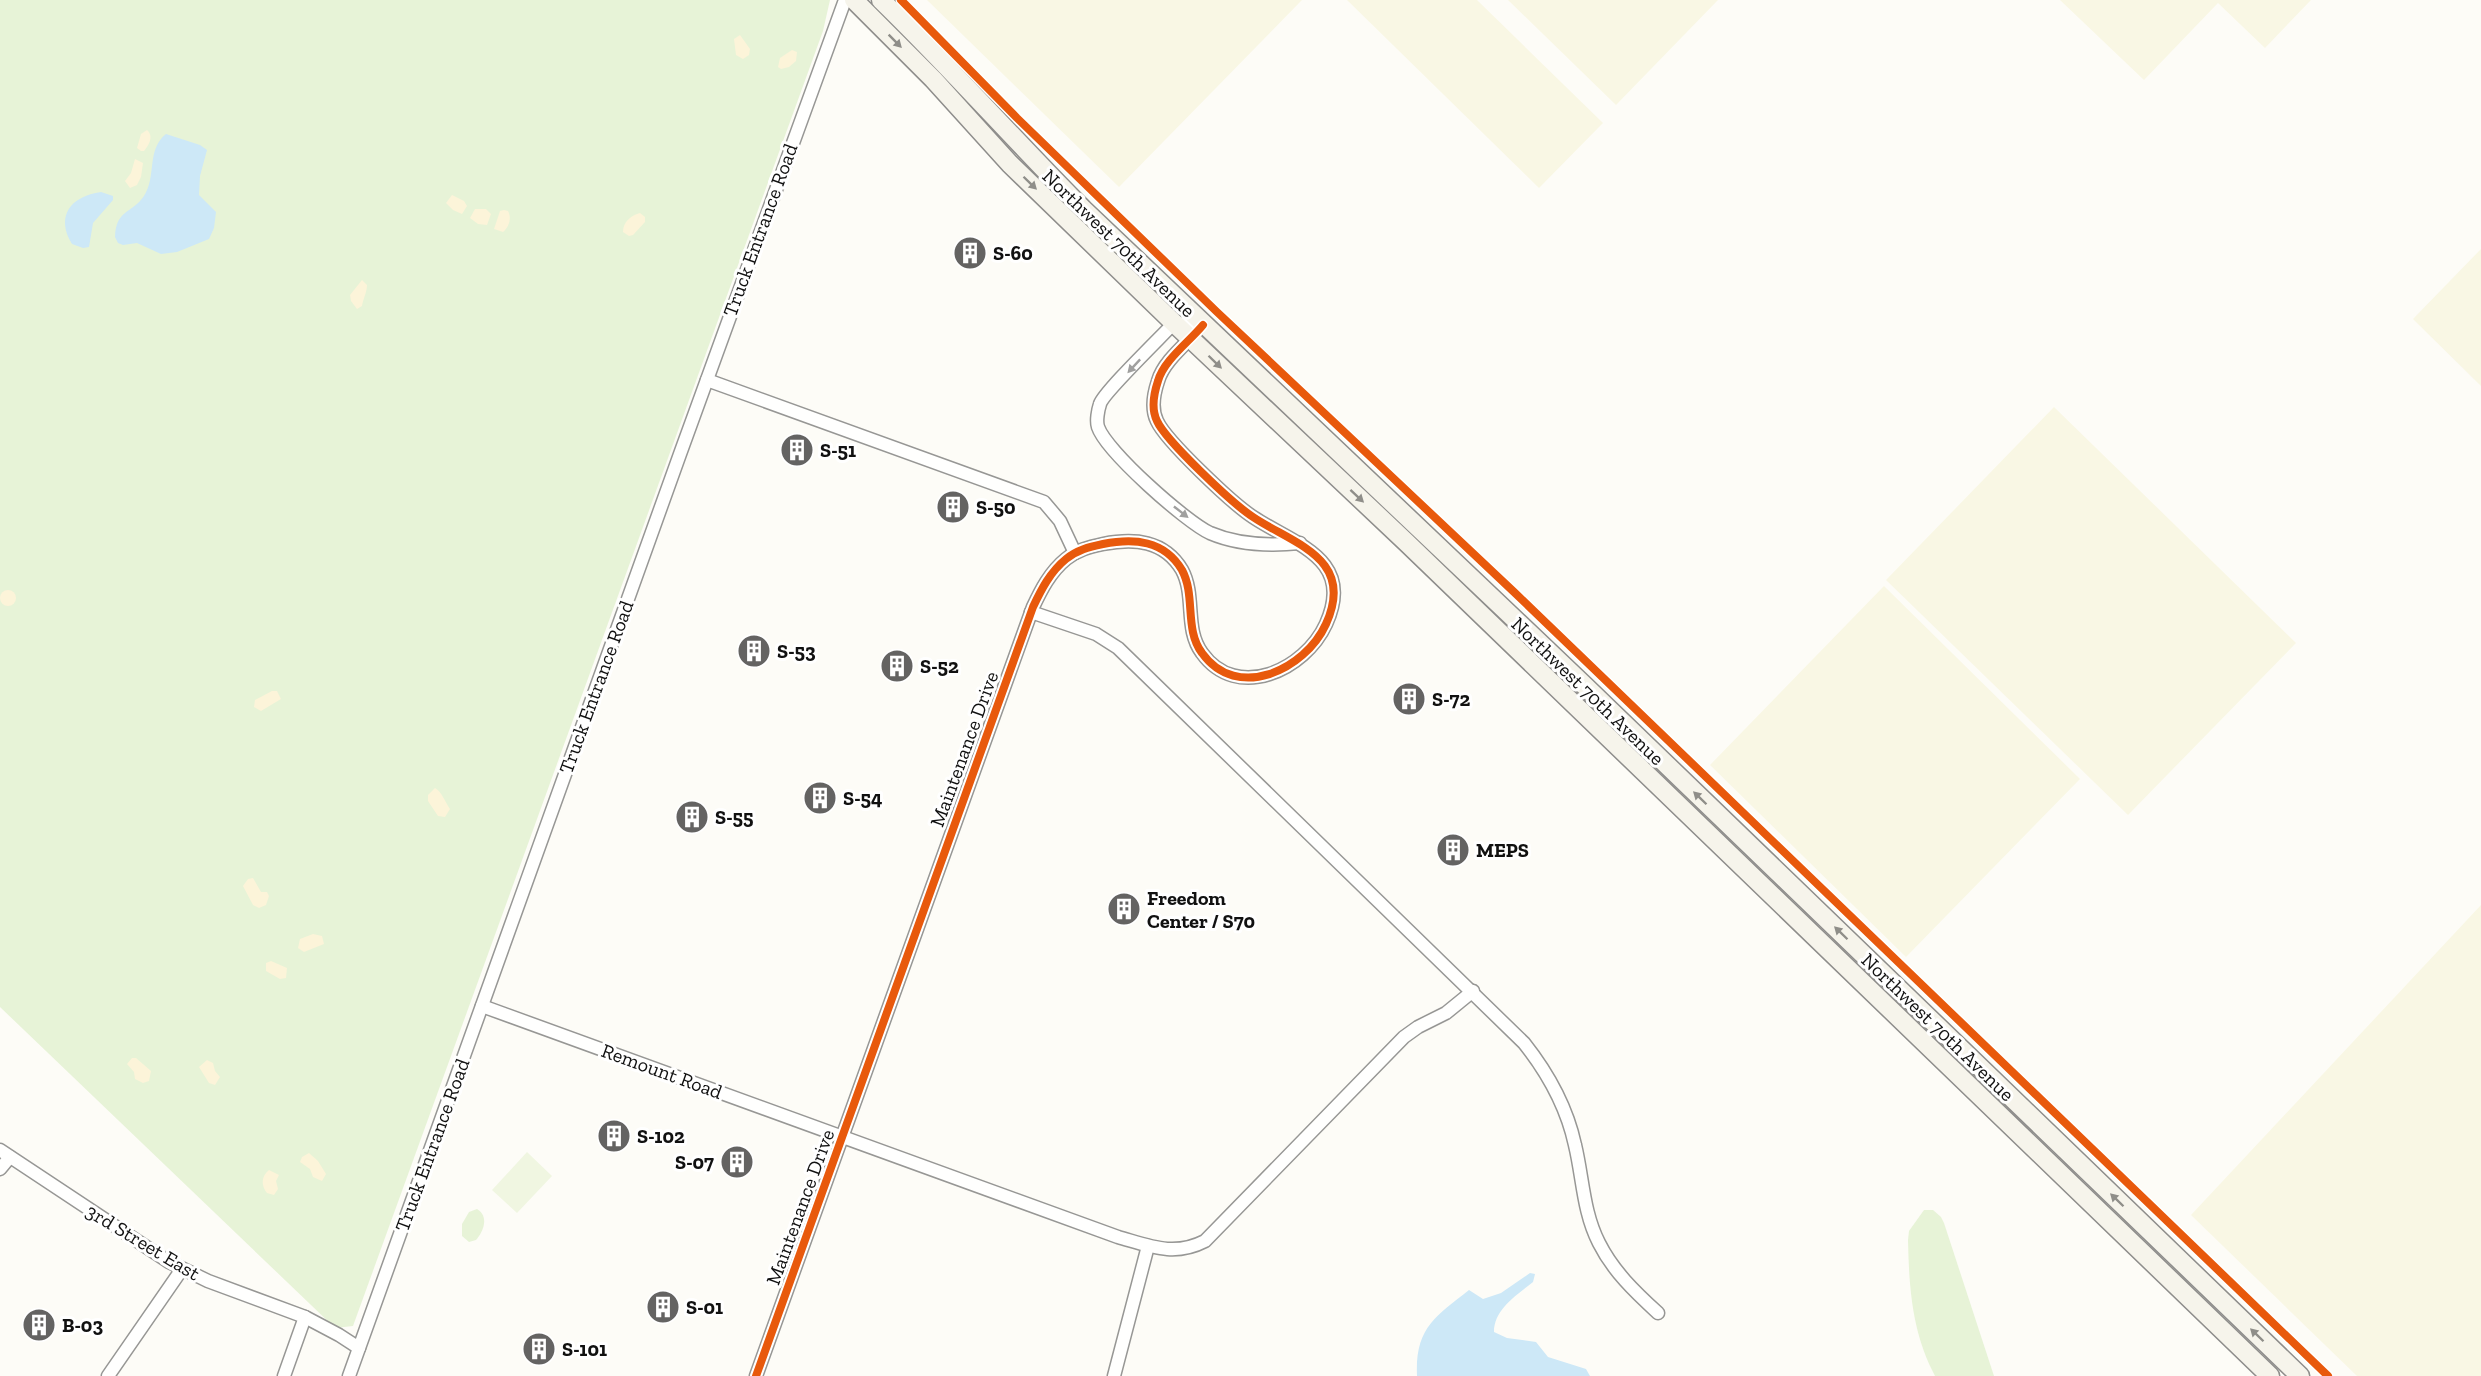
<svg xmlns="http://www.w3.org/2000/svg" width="2481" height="1376" font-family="'Zilla Slab',serif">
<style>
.farmland{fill:#f9f7e4}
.green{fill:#e7f3d7}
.sand{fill:#fcf4d9}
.pitch{fill:#f0f6e1}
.water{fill:#cde8f7}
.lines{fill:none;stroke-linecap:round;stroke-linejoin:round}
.street-casing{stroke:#979795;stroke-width:15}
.secondary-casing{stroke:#8e8d8b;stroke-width:21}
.street{stroke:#fffffe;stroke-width:12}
.secondary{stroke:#f6f4eb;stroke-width:18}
.cycleway-casing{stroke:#fff;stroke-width:11}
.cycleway{stroke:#e8590c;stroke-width:8}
.oneway{fill:#8f8e89}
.oneway2{fill:#a0a09f}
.labels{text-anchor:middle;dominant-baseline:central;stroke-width:6;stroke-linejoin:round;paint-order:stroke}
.street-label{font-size:20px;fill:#111;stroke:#fff}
.poi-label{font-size:20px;font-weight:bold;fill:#111;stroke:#fff;text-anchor:start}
</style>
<rect width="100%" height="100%" fill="#fdfcf7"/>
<g class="farmland">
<path d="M927,0H1302L1119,187Z"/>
<path d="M1347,0H1477L1603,123L1539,188Z"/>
<path d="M1508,0H1718L1616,105Z"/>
<path d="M2060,0H2311L2265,48L2218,3L2144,80Z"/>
<path d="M2481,249V386L2413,319Z"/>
<path d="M2054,407L2296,643L2128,815L1886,580Z"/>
<path d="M1884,586L2080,779L1906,957L1710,765Z"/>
<path d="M2481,905V1376H2357L2191,1215Z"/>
</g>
<g class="green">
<path d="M0,0H830L823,31L353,1326L335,1328L0,1007Z"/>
<path d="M477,1209C489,1216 484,1231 476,1240L469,1242L462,1236V1224L469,1212Z"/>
<path d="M1924,1210H1933L1941,1217L1944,1223L1994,1376H1935C1912,1333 1909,1288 1908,1240L1909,1231Z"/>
</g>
<g class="sand">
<path d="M740,35L750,49L749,55L743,59L736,55L734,39Z"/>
<path d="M792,50L797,52L796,61L789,67L781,69L778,67L780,58Z"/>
<path d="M147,130C154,136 149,145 144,151H141L137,148L141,134Z"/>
<path d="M135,159L143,163L141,177L137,185L130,188L125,181L131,173Z"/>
<path d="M452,195L464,201L467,206L462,214L453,210L446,203Z"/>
<path d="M475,209H486L491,214L487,225L478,224L470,218Z"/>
<path d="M504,210L508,211C512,218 509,227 503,232L494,229L500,211Z"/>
<path d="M640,213L645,217V222L633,235L629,236L623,232C623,222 630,216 640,213Z"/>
<path d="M362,280L367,285C367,292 363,299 362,306L357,309L351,301L350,295Z"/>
<circle cx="8" cy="598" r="8"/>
<path d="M272,691H277L281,699L261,711L254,707L255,700Z"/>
<path d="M435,788C442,792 445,802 450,809L445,817L438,816L428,801V795Z"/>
<path d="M253,878L261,892H267L269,896L266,905L259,908L253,905L243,886L248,879Z"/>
<path d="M313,934L322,936L324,944L304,952L298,948L300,939Z"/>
<path d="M271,961L287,968L286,978L280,979L266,971V963Z"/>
<path d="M132,1058H136L151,1071L149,1081L143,1083L135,1079L134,1072L127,1064Z"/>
<path d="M207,1060L213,1063L215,1071L220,1077L215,1085L209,1083L199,1067Z"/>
<path d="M309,1153L318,1161L326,1174L322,1181L313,1177L310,1169L300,1162L302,1157Z"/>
<path d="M269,1170L279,1175L276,1181L278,1189L274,1195L267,1193C261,1186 261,1176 269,1170Z"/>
</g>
<path class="pitch" d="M527,1152L552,1176L517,1213L492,1190Z"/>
<g class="water">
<path d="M166,134L200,145L207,150L200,176L199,195L216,212L214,228L209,239L177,252L161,254L137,243L123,245L118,243L115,237C116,209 132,214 144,196C157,176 146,150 166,134Z"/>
<path d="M101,192L113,196V200L93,223L89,247L83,248L72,244C55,216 71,196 101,192Z"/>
<path d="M1530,1273L1535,1274L1533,1282C1517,1295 1494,1309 1494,1332L1507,1338L1536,1342L1548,1357L1586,1369L1590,1376H1417C1415,1328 1435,1317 1469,1290L1483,1299L1501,1293Z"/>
</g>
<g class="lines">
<g class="street-casing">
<g id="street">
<path d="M1203,325L1174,323C1162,336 1103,393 1100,404C1098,410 1096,421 1098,427C1106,451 1186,522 1210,533C1238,545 1270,546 1300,543"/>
<path d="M707,380L1044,502L1060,521L1075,553"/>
<path d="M1031,612L1096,634L1118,648L1524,1043C1547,1072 1567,1108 1575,1145C1583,1178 1583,1212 1599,1243C1613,1271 1635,1292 1658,1313"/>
<path d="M482,1006L1118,1237C1150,1246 1174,1257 1205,1241L1404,1037L1418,1027L1446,1013L1473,991"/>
<path d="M0,1150L169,1262L208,1281L305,1317L339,1335L359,1348"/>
<path d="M0,1169L10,1157"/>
<path d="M108,1376L182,1269"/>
<path d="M284,1376L305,1317"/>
<path d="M349,1376L680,454L845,0"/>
<path d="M756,1376L1033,607C1041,590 1050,572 1066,559C1077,550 1089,547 1103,544C1134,538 1164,540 1182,570C1196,596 1184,629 1202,653C1237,702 1305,670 1326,624C1356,558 1293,544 1253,517C1233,504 1166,441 1157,421C1151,409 1154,393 1158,381C1164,360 1189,342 1203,325"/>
<path d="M1114,1376L1148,1246"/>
</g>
</g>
<g class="secondary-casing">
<g id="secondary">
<path d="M854,0L933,79L1010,164L1174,323L1406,542L2270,1376"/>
<path d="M881,0C951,68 1015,141 1083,209L1585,686L2300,1376"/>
</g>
</g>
<use href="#street" class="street"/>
<use href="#secondary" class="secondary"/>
<g class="cycleway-casing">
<g id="cycleway">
<path d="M901,0L1017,118L1217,312L1514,592L2328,1376"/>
<path d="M756,1376L1033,607C1041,590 1050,572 1066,559C1077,550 1089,547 1103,544C1134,538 1164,540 1182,570C1196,596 1184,629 1202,653C1237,702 1305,670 1326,624C1356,558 1293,544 1253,517C1233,504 1166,441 1157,421C1151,409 1154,393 1158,381C1164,360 1189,342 1203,325"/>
</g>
</g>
<use href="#cycleway" class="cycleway"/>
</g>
<defs><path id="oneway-solid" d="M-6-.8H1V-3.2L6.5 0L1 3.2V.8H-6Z" transform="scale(1.5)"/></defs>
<g class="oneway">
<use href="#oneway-solid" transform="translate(895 41) rotate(45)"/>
<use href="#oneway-solid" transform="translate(1030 183) rotate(44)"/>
<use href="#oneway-solid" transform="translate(1215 362) rotate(44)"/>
<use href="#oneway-solid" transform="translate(1357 496) rotate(43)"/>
<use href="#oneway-solid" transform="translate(1700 798) rotate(-136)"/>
<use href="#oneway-solid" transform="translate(1841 933) rotate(-136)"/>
<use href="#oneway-solid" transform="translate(2117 1200) rotate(-136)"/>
<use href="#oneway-solid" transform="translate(2257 1335) rotate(-136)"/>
</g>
<g class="oneway2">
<use href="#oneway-solid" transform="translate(1134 366) rotate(133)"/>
<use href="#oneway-solid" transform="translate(1181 512) rotate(38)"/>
</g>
<defs>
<g id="building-disc" transform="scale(1.725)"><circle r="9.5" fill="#646362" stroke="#fff"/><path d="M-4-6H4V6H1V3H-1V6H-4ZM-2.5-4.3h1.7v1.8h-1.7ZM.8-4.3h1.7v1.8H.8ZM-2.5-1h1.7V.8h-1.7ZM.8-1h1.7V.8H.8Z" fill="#fff"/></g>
</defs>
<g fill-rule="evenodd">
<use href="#building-disc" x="970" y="253"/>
<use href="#building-disc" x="797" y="450"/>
<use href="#building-disc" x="953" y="507"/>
<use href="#building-disc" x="754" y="651"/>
<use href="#building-disc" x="897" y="666"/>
<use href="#building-disc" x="1409" y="699"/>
<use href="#building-disc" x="820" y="798"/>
<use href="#building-disc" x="692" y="817"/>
<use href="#building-disc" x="1453" y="850"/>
<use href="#building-disc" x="1124" y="909"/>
<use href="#building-disc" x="614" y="1136"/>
<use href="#building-disc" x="737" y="1162"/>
<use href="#building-disc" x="663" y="1307"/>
<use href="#building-disc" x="39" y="1325"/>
<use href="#building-disc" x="539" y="1349"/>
</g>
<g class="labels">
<g class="street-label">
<text transform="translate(760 230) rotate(-70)">Truck Entrance Road</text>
<text transform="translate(1119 243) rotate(44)">Northwest 70th Avenue</text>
<text transform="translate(596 687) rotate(-70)">Truck Entrance Road</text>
<text transform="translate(1588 691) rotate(44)">Northwest 70th Avenue</text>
<text transform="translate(964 749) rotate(-70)">Maintenance Drive</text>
<text transform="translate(1938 1027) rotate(44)">Northwest 70th Avenue</text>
<text transform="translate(662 1071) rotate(20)">Remount Road</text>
<text transform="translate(432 1145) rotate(-70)">Truck Entrance Road</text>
<text transform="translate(800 1207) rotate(-70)">Maintenance Drive</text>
<text transform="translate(143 1242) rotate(31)">3rd Street East</text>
</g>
<g class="poi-label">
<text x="993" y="253">S-60</text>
<text x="820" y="450">S-51</text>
<text x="976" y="507">S-50</text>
<text x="777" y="651">S-53</text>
<text x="920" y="666">S-52</text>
<text x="1432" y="699">S-72</text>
<text x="843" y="798">S-54</text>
<text x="715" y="817">S-55</text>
<text x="1476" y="850">MEPS</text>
<text x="1147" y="898">Freedom<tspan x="1147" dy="23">Center / S70</tspan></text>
<text x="637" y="1136">S-102</text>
<text x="714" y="1162" text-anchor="end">S-07</text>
<text x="686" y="1307">S-01</text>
<text x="62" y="1325">B-03</text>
<text x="562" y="1349">S-101</text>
</g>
</g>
</svg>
